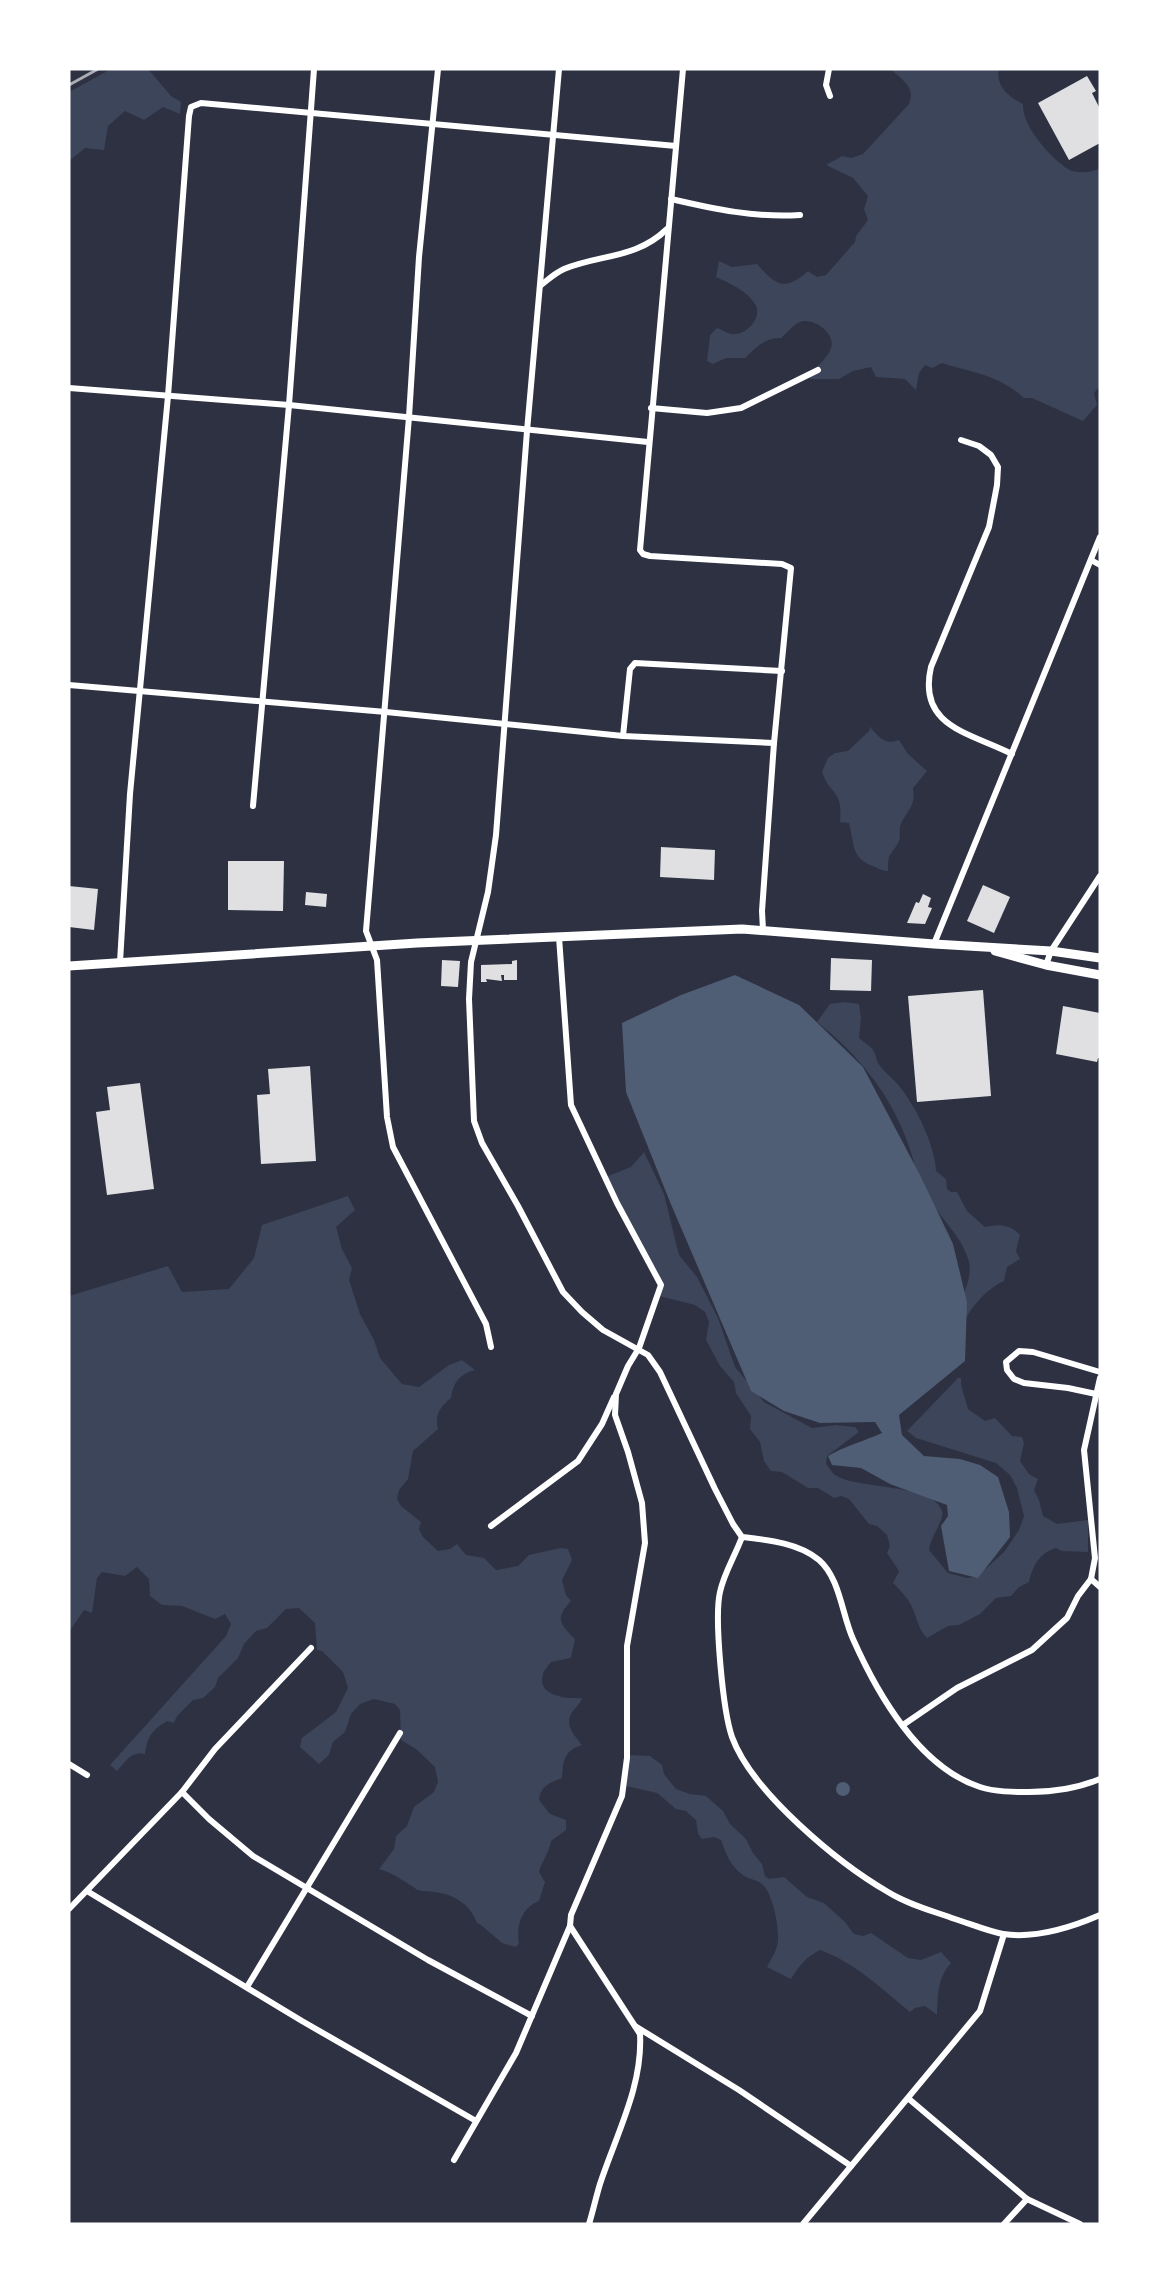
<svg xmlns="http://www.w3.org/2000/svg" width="1169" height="2293" font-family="Mulish,sans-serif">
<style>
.green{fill:#3c4559}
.water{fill:#4f5d75}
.building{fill:#e0e0e3}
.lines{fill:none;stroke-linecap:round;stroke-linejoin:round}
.minor{stroke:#fff;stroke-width:6}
.primary{stroke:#fff;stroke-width:9}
.rail{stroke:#abadb3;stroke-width:3}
</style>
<rect width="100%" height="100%" fill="#2d3142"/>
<g class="green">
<path d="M111,69H148L171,96L181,102L180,114L163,107L144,120L125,111L108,126L104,150L85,148L69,161V92Z"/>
<path d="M891,69H999C995,86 1009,97 1023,104C1022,126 1050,157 1068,169C1076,174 1092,173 1100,168V386L1094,393L1097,405L1083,421L1032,398H1024C999,375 973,373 942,363L932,368L925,365L919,373L916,390L905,379L876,377L871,367L853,371L839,379H810L809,374C816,367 828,358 831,348C836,333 813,317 800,322C793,325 787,333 781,338C765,337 756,348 745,358H726L713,364L707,361L710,335L717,328C723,330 729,335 735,334C748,334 763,316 755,304C745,289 730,284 716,277L719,261L732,267L757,264C776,285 784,292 808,271L817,277L826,275L855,242L856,236L868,220L864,209L868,196L853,178L826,165L842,156L851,158L863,154L909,104C916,86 902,81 891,69Z"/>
<path d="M869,726C878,736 885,746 899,740L908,754L927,771L913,788C916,809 906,810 900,827C899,832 901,837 899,841C891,857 888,850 888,871C882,871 880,869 875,867C851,858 855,847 849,823L840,822C843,789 831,797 822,772L828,758L835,753L848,751L870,730Z"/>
<path d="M845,1002L859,1004L861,1018L859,1038C863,1042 871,1046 873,1050C876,1054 876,1059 878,1063C884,1072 894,1079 900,1087C916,1107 935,1145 936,1171L946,1179L947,1189L951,1192H957L967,1211L985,1227C999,1224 1010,1224 1020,1235L1016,1251L1020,1259L1007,1267L1004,1281C991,1287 983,1295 974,1306C968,1313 967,1319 959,1324C954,1304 974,1283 969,1262C962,1234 935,1214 923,1189C916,1174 913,1156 907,1141C890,1094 857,1053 817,1022L830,1004Z"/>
<path d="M644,1152L664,1194L679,1255L697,1277L718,1318L735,1367L764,1402L812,1428L836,1425L855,1427L859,1432L827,1456L826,1464C829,1467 831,1472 835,1475C858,1490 934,1483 942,1511C945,1519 930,1538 929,1550L948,1573L967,1578L978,1576L1004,1552L1019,1530L1024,1516L1017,1488L1010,1475L996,1463L916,1438L907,1431L958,1378H961V1385L968,1409L985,1421L995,1418L1012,1436L1022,1437L1024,1443L1020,1461L1029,1474L1038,1479L1034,1490L1039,1500L1043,1516L1057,1524L1088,1520V1552L1062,1551L1056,1548C1039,1553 1033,1566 1029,1582L1019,1587L1011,1596L996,1598L980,1614L959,1625L948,1626L927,1638C919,1630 918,1622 914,1612C910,1600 902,1592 893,1583L899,1571L887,1553L890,1546L887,1535L877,1526L869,1524L849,1499L841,1496L834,1498L818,1488H808L782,1472L771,1471L764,1461L760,1442L750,1429L751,1416L736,1393L734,1382L720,1366L706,1340L709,1322L705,1312L695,1305L659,1296L661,1285L607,1179L608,1176L631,1167Z"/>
<path d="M348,1196L355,1210L336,1227L342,1249L352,1268L349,1280L360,1314L374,1340L380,1358L402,1384L419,1387L449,1365L462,1360L475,1370C460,1374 453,1382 451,1398C441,1406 434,1415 438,1429L413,1451L408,1479L399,1490L397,1499L401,1506L421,1522L419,1529L423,1537L438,1551L450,1549L457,1544L466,1555L484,1558L496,1570L518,1566L529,1555L560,1548L568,1549L572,1560L562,1580L566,1595L571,1601C555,1618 559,1623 575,1639L571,1658L551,1662C549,1665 544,1670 543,1674C536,1697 568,1699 582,1698C580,1705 574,1708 571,1714C565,1726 575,1736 582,1745C564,1750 563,1761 562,1778C550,1783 541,1785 539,1800L550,1814L566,1820V1830L551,1841C549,1853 542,1861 539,1872L545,1882L539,1901C521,1908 516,1927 519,1943L516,1947L502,1943L481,1925L477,1923C470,1904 454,1894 434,1892C428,1891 421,1892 416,1889C404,1881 393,1873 379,1869L394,1849L396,1836L407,1826L414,1807L434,1792L438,1782L435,1767L416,1749L401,1740L400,1710L395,1704L374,1699L360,1704L351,1714L345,1732L333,1742L329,1755L319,1764L300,1747L302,1738L336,1712L348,1688L343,1672L322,1651L317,1650L315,1623L299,1608L286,1609L267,1628L256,1631L244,1644L238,1658L218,1678L215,1687L203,1698L193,1700L177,1716L174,1723L167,1721C152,1730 147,1737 145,1754C131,1751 126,1761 117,1771L110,1765L226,1636L231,1624L225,1614L215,1619L182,1606L162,1605L150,1596L149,1579L137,1567L125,1576L102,1572L97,1578L92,1613L84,1610L69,1632V1296L168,1266L182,1292L229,1289L254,1258L262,1225Z"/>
<path d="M629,1755L650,1756L662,1765L664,1774L676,1789L690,1794L706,1796L723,1811L730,1824L746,1839L753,1853L762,1864L765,1876L769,1879L784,1877L807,1897L824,1903L845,1922L854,1934L863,1936L871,1933L908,1958L921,1960L941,1952L951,1963C937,1979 938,1996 937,2015L925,2006L915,2008L910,2012C883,1990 854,1962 820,1950C806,1957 799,1966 791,1979L767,1967C770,1961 775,1953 777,1946C781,1933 773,1894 763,1885C758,1880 752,1880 746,1877C732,1869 726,1855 721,1840L714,1837L702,1839L698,1834L696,1820L686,1811L676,1809L657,1793L626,1786Z"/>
</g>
<g class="water">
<path d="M735,975L799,1005L863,1067L920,1175L953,1244L967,1302L965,1361L899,1415L902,1435L924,1456L960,1459L980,1465L998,1477L1009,1512L1010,1537L978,1578L949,1571L941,1526L948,1516L947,1505L890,1484L861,1468L832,1465L828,1456C845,1446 864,1441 882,1433L875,1422L820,1423L784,1411L751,1391L670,1202L626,1092L622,1023L681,995Z"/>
<circle cx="843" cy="1789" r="7"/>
</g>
<g class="building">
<path d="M1087,76L1096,91L1092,93L1100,109V143L1069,160L1038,103Z"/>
<path d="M661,847L715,850L714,880L660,877Z"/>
<path d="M228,861H284L283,911L228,910Z"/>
<path d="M983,885L1010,897L994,933L967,921Z"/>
<path d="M69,886L98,889L94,930L69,927Z"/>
<path d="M306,892L327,894L326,907L305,905Z"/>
<path d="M923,894L931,898L928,907L932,908L925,924L907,923L916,902L919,903Z"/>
<path d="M831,958L872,960L871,991L830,990Z"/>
<path d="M442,960L460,961L458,987L441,986Z"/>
<path d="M517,960V980H504V975H501L502,981L486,979L487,982H481V965L512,964V961Z"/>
<path d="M983,990L991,1096L917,1102L908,996Z"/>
<path d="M1063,1006L1100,1013V1058H1098L1097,1062L1056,1054Z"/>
<path d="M310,1066L316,1161L261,1164L257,1095L270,1094L268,1069Z"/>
<path d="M140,1083L154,1189L107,1195L96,1112L110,1110L107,1087Z"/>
</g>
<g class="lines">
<g class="minor">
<path d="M438,69L419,257L409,417L366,931L377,960L387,1117L393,1147L486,1324L491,1347"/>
<path d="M559,69L527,431L496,835L488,892L471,962L469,999L474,1121L482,1143L518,1206L563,1292L582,1312L603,1330L648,1355L660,1372L715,1489L733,1524L742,1537C768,1540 799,1543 819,1560C840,1578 842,1615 853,1639C877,1693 919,1767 980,1787C995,1792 1013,1792 1029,1792C1053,1792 1078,1788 1100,1779"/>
<path d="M683,69L640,550L643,554L650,556L782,564L791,568L774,743L762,911L763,930"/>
<path d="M829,69L826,85L830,96"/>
<path d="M671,199C714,209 756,218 800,215"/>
<path d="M541,285C549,279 555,273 564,269C601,254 636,259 667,229"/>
<path d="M69,388L289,405L648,442"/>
<path d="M651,408L707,413L741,408L818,370"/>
<path d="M961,440L979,446L991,455L998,467L997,485L989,527L931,667C917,727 971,733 1012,754"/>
<path d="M1091,560L1100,565"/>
<path d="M69,685L386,712L623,736L774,743"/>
<path d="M623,736L630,669L635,663L782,671"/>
<path d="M253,806L289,405L314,69"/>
<path d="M559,937L571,1105L617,1203L661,1285L639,1348L628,1366L616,1394L615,1415L628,1452L642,1503L645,1543L627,1646V1758L622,1796L571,1915L570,1926L640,2034C643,2086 616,2135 600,2184C596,2197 593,2211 589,2224"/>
<path d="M934,944L1100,537"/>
<path d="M120,962L130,794L168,396L189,116L191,107L201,103L676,146"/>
<path d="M1046,965L1051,951L1100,876"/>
<path d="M1096,1394L1068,1388L1024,1383L1014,1379L1007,1370L1006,1362L1019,1351L1033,1352L1100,1372"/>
<path d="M491,1526L578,1461L602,1424L614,1397"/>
<path d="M742,1537C735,1556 724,1573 720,1592C714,1618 723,1711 732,1737C752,1792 838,1863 888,1892C909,1905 933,1911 955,1919C971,1924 987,1931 1003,1934C1036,1939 1070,1928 1100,1915"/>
<path d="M1091,1579L1100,1587"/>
<path d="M903,1725L957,1688L1032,1650L1067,1618L1078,1596L1091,1579L1095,1558L1084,1450L1100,1378"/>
<path d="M69,1764L87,1775"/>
<path d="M182,1792L209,1819L253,1856L428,1960L532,2016"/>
<path d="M87,1891L302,2021L476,2121"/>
<path d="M69,1909L182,1792L215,1749L311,1648"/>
<path d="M247,1987L400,1733"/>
<path d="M635,2026L739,2090L851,2166"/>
<path d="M909,2099L1027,2199L1080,2224"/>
<path d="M454,2160L516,2053L570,1926"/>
<path d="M803,2224L980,2011L1004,1934"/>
<path d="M1004,2224L1027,2199"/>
</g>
<g class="primary">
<path d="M995,951L1046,965L1100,975"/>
<path d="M69,966L417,943L742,929L934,944L1051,951L1100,958"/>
</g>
<path class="rail" d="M69,85L98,69"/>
</g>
<rect width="1169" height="2293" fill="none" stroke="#ffffff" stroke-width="141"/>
</svg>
